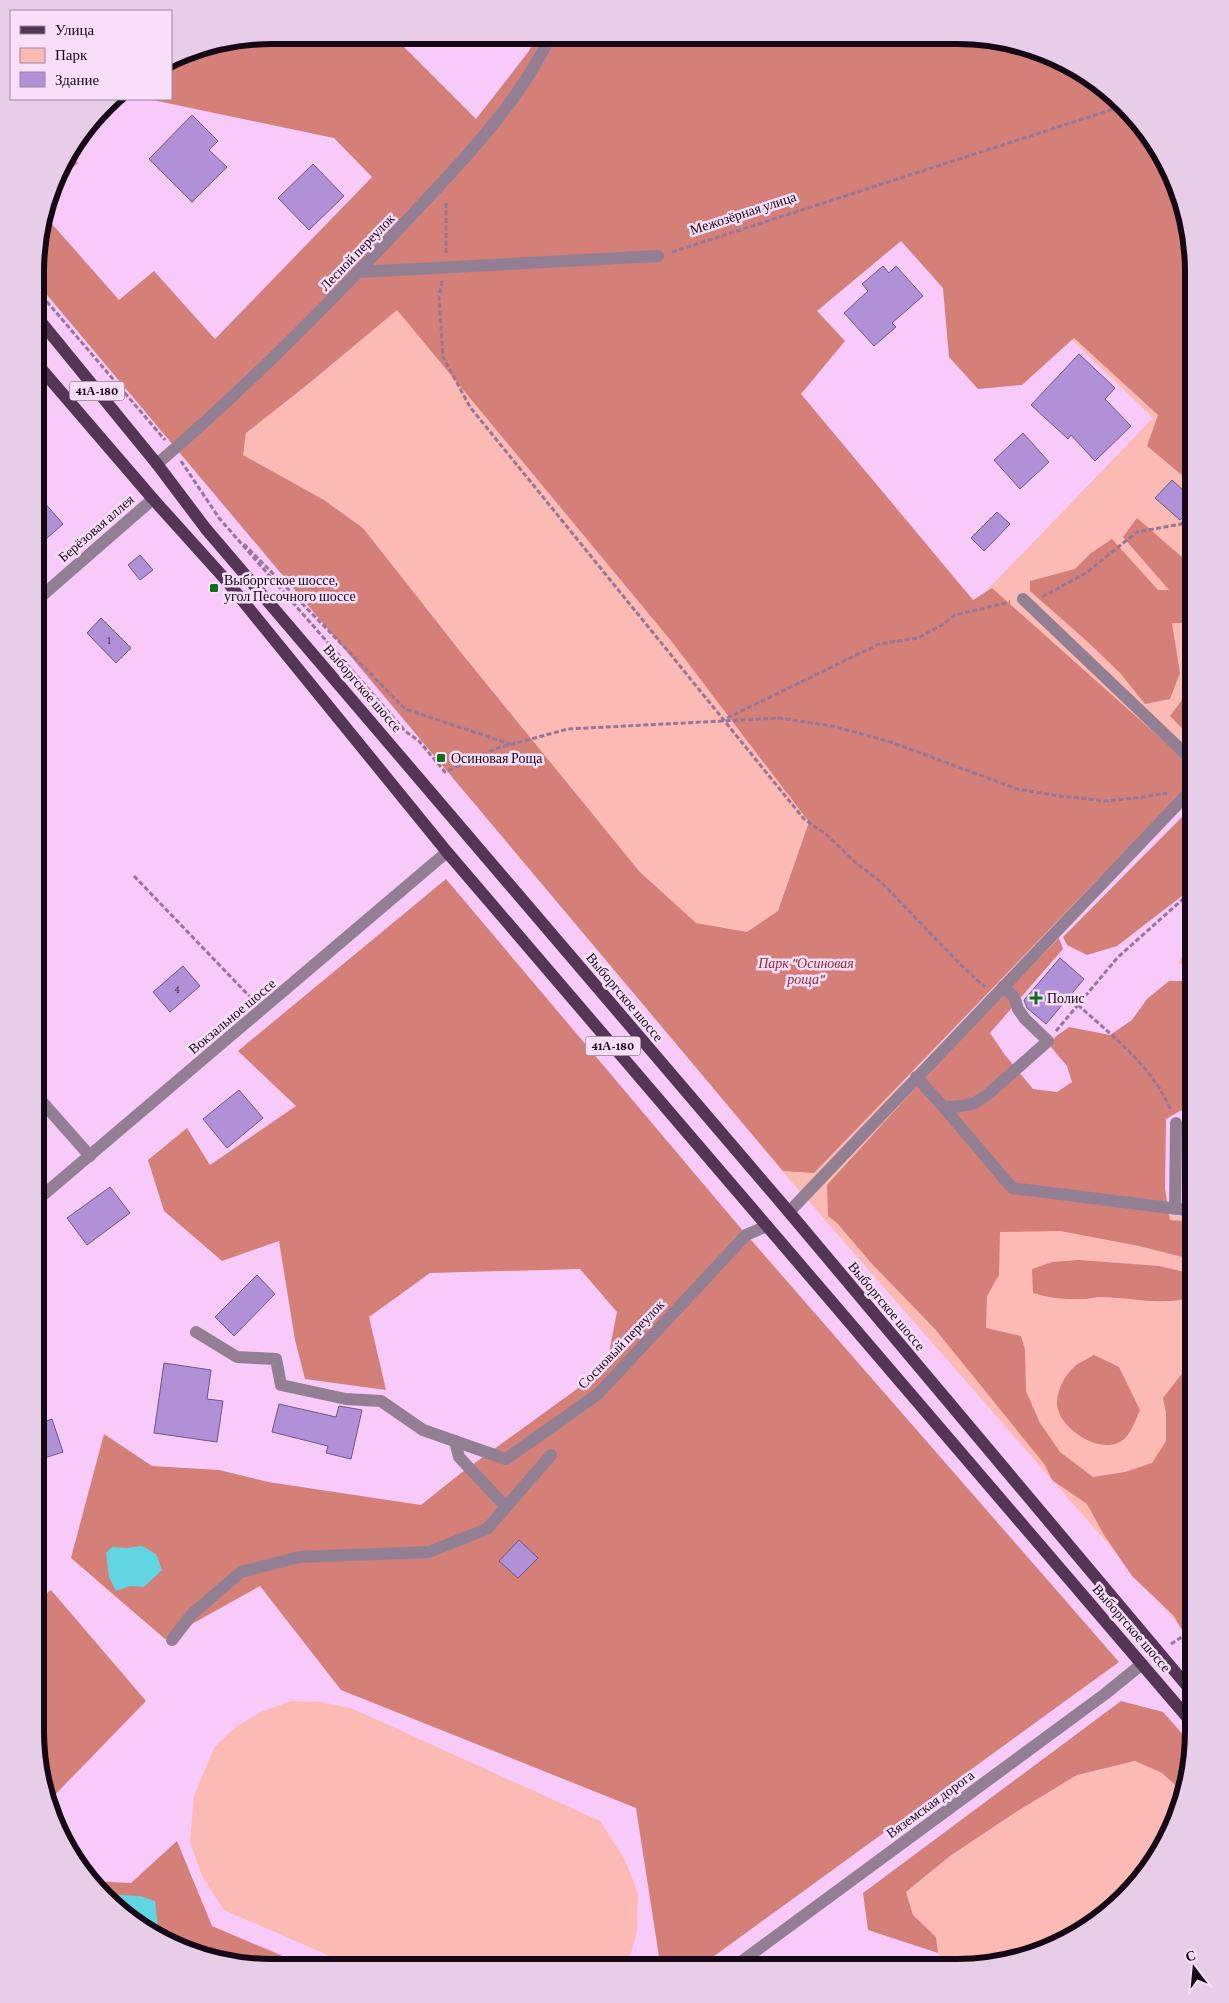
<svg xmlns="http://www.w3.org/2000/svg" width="1229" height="2003" font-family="'Crimson Pro',serif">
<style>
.green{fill:#fbbab4}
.forest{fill:#d48079;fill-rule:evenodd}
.water{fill:#61d5e2}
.building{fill:#b090d6;stroke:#6e5788}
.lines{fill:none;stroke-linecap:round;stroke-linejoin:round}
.path{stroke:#977698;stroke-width:3;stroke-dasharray:5 2.5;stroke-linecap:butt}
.minor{stroke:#927f93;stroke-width:12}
.major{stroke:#553556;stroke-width:12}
.poi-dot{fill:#0b6f1e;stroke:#f9defa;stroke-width:2}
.labels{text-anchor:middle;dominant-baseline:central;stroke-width:5;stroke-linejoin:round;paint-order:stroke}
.number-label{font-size:11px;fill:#3c2947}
.shield{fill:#f9defa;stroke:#5a485b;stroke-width:1}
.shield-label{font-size:12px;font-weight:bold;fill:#160717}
.street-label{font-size:14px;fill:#160717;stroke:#f9defa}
.poi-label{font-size:14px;fill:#160717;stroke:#f9defa;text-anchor:start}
.park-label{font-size:14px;font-style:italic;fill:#912c2b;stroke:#f9defa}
.rim{fill:none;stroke:#160717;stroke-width:6}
</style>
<rect width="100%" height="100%" fill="#f7caf9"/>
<g class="green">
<path d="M988,37L1048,53L1101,84L1145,128L1176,182L1194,272V789L1180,794L903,1082L1006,1194L1194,1218V1642L783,1172L607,961L670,899L639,871L463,655L363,528L324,500L243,455L246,433L307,385L397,310L672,642L784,788L994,583L1153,418L908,182Z"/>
<path d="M1194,943V975L1178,962Z"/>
<path d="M291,1701L321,1702L351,1708L600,1821L625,1860L638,1893L637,1932L627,1967L353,1966L224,1910L202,1876L190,1842L194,1796L214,1748L234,1728L261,1712Z"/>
<path d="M1135,1761L1162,1773L1184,1793L1181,1807L1145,1875L1101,1919L1047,1950L957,1968H948L938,1953L936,1937L913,1915L906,1892L950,1856L1016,1812L1077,1775Z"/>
</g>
<g class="forest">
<path d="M272,35H392L476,119L529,51L535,36L988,37L1048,53L1101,84L1145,128L1176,182L1194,272V485L1147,446L1158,415L1074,338L1022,385L978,389L949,357L943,288L901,241L817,311L845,341L801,394L973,600L992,588L1194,768V789L1180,794L814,1173L783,1171L37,283V241L45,216L119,300L154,271L215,339L372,177L334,138L148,99H171V59L182,53ZM397,310L672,642L809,822L778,911L747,932L696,923L639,871L463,655L363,528L324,500L243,455L246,433L307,385Z"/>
<path d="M70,154L78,163L54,184L60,167Z"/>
<path d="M1137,518L1183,558L1194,546V623H1172L1180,673L1170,699L1145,704L1121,674L1089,643L1030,591V581L1075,569L1091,553L1112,539L1158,590H1169L1123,537Z"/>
<path d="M1182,700L1194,705V741L1170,716Z"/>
<path d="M1194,805V883L1182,896L1117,946L1087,955L1067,945L1063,937Z"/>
<path d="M446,879L738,1225L1119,1662L699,1967H654L660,1963L636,1808L341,1690L260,1586L165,1639L71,1558L104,1434L152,1466L219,1470L268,1482L421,1505L461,1473L606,1368L617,1312L580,1269L430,1273L369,1317L386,1390L305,1379L295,1340L279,1241L222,1261L164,1211L148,1160L187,1128L210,1165L296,1106L238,1051Z"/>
<path d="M1059,938L1063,949L990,1033L1005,1055L1033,1089L1057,1092L1072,1082L1067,1066L1051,1047L1055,1037L1069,1027L1110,1035L1132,1020L1147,999L1169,981H1189L1194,983V1103L1166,1119L1165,1189L1170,1220L1194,1222V1260L1139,1246L1060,1231L1000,1232L999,1275L987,1296L986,1328L1021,1336L1025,1350L1026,1391L1040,1423L1060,1452L1093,1477L1125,1472L1152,1463L1166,1441V1413L1163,1398L1184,1371L1194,1370V1651L1174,1616L1132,1576L1104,1535L1087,1504L1052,1480L1045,1465L935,1329L872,1264L837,1223L828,1216L827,1185L971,1027Z"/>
<path d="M1079,1260L1159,1266L1185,1272L1194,1279V1297C1164,1306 1132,1298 1102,1297C1095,1297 1089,1299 1082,1299C1066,1300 1049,1298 1033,1293L1032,1269L1052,1262Z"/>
<path d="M1094,1355L1119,1367L1140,1410C1136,1419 1131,1434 1123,1440C1101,1457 1055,1427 1057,1401C1058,1389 1065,1375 1074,1367C1079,1362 1088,1359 1094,1355Z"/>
<path d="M51,1590L146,1701L49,1801L35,1731V1602Z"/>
<path d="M1121,1701L1163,1712L1193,1746L1184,1793L1162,1773L1135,1761L1077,1775L1016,1812L950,1856L906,1892L913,1915L936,1937L938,1953L868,1930L863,1893Z"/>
<path d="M177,1841L212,1926L306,1966H241L182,1950L128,1919L90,1881L131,1883Z"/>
</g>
<g class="water">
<path d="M142,1546L156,1554L162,1570L144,1587L130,1586L116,1591L109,1577L106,1553L112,1547L126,1548Z"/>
<path d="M103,1894L140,1896L155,1901L158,1928L162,1939L128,1919Z"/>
</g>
<g class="building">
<path d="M192,115L218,141L209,150L227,167L192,202L149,159Z"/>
<path d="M313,164L344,196L309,230L278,198Z"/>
<path d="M883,266L889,273L896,266L923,296L892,323L896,327L874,346L844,313L868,291L862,284Z"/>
<path d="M1079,354L1115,388L1105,399L1131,426L1095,461L1071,435L1068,439L1031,405Z"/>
<path d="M1023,433L1049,462L1020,489L994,460Z"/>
<path d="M1172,480L1194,500V504L1180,520L1155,498Z"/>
<path d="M37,494L63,524L37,547Z"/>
<path d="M997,512L1010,524L984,551L971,538Z"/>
<path d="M140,555L153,570L140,580L128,565Z"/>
<path d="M101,618L131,648L116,663L87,633Z"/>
<path d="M1060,958L1084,979L1046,1024L1027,1008L1024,1000Z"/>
<path d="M183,966L200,986L170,1012L153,992Z"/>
<path d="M239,1090L263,1118L227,1148L203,1119Z"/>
<path d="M110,1187L130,1213L87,1245L67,1218Z"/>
<path d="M257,1275L275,1294L234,1336L215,1317Z"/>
<path d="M164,1363L211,1370L207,1399L223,1401L217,1442L154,1433Z"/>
<path d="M279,1404L336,1417L339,1406L362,1410L351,1459L326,1453L328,1446L272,1432Z"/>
<path d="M52,1419L63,1452L35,1461V1425Z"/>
<path d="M519,1540L538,1558L518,1578L499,1561Z"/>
</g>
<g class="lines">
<g class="path">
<path d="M672,252L1123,106"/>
<path d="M446,253V202"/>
<path d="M442,281L439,297L443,357L470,407L804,819L826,834L856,863L881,882L962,966L985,987"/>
<path d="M37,290L165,440"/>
<path d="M181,461L219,518L405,731L419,741L445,772L498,748L568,729L780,718L832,726L891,742L1017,789L1060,796L1106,801L1143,797L1167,793"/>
<path d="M1185,461L1194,470"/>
<path d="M244,544L405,709L510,744"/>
<path d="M1042,597L1086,573L1137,532L1181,524L1194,515"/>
<path d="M727,718L879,644L918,638L942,625L955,615L1010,602"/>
<path d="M134,876L253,1000"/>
<path d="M1078,1005C1112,1036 1153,1066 1171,1111"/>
<path d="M1056,1031L1118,957L1183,899L1194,887"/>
<path d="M1171,1644L1194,1629"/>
</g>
<g class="minor">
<path d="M359,272L658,256"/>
<path d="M157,464C246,388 329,304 409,218C458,166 521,101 550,36"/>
<path d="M1023,599L1194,762"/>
<path d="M37,600L153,499"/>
<path d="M916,1077L941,1104L1012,1188L1194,1211"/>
<path d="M36,1095L90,1156"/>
<path d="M945,1108L973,1104L987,1095L1048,1041L1025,1019L1018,1009L1014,997L1003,987"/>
<path d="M36,1201L447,852"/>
<path d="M1175,1209L1176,1123"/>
<path d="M789,1212L1194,787"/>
<path d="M196,1332L237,1357L276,1359L281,1385L346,1399L381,1401L423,1430L506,1459L598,1394L746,1235L767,1226"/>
<path d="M455,1441L459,1457L506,1507"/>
<path d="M172,1640L192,1614L241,1572L299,1557L429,1552L487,1529L551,1455"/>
<path d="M734,1967L1105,1694L1142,1664"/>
</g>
<g class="major">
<path d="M37,317L157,464L206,529L789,1212L1193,1693"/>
<path d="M37,364L153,499L225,579L447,852L1193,1724"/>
</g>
</g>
<g class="poi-dot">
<rect x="209" y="583" width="10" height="10" rx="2.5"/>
<rect x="436" y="753" width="10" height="10" rx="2.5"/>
<path d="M1033.5 990.5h5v5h5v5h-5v5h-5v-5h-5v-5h5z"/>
</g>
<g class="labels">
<g class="number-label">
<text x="109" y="640">1</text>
<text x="177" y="989">4</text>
</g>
<g class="shield">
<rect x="69.5" y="381.5" width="55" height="19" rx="4"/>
<rect x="585.5" y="1036.5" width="55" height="19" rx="4"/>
</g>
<g class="shield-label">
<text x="97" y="391">41А-180</text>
<text x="613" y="1046">41А-180</text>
</g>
<g class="street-label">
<text transform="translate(743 213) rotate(-18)">Межозёрная улица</text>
<text transform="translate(357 252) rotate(-46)">Лесной переулок</text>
<text transform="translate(96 528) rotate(-41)">Берёзовая аллея</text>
<text transform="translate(363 688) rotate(49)">Выборгское шоссе</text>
<text transform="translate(625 997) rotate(50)">Выборгское шоссе</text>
<text transform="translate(232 1016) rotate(-40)">Вокзальное шоссе</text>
<text transform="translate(887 1306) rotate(50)">Выборгское шоссе</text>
<text transform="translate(621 1344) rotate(-46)">Сосновый переулок</text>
<text transform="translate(1132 1628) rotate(49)">Выборгское шоссе</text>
<text transform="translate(930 1804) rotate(-36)">Вяземская дорога</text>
</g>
<g class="poi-label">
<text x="224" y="580">Выборгское шоссе,<tspan x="224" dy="16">угол Песочного шоссе</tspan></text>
<text x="451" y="758">Осиновая Роща</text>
<text x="1047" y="998">Полис</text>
</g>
<g class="park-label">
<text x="806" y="963">Парк "Осиновая<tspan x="806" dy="16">роща"</tspan></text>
</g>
</g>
<path d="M0 0H1229V2003H0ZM272 44H957A228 228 0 0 1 1185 272V1731A228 228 0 0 1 957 1959H272A228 228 0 0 1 44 1731V272A228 228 0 0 1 272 44Z" fill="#e7cde8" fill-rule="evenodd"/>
<path class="rim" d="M272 44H957A228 228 0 0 1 1185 272V1731A228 228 0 0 1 957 1959H272A228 228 0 0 1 44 1731V272A228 228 0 0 1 272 44Z"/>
<rect x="10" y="10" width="162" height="90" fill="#f9defa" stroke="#9e889f"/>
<rect x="20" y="26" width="25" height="8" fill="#553556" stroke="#9e889f"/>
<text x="55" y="35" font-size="15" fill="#160717">Улица</text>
<rect x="20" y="48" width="25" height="15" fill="#fbbab4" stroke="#9e889f"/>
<text x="55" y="60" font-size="15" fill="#160717">Парк</text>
<rect x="20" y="72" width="25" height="15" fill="#b090d6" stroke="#9e889f"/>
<text x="55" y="85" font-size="15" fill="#160717">Здание</text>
<g transform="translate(1194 1968) rotate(344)" stroke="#f9defa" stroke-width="4" paint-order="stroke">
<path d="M0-4L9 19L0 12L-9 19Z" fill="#160717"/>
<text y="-8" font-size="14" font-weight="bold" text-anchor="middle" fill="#160717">С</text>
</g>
</svg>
